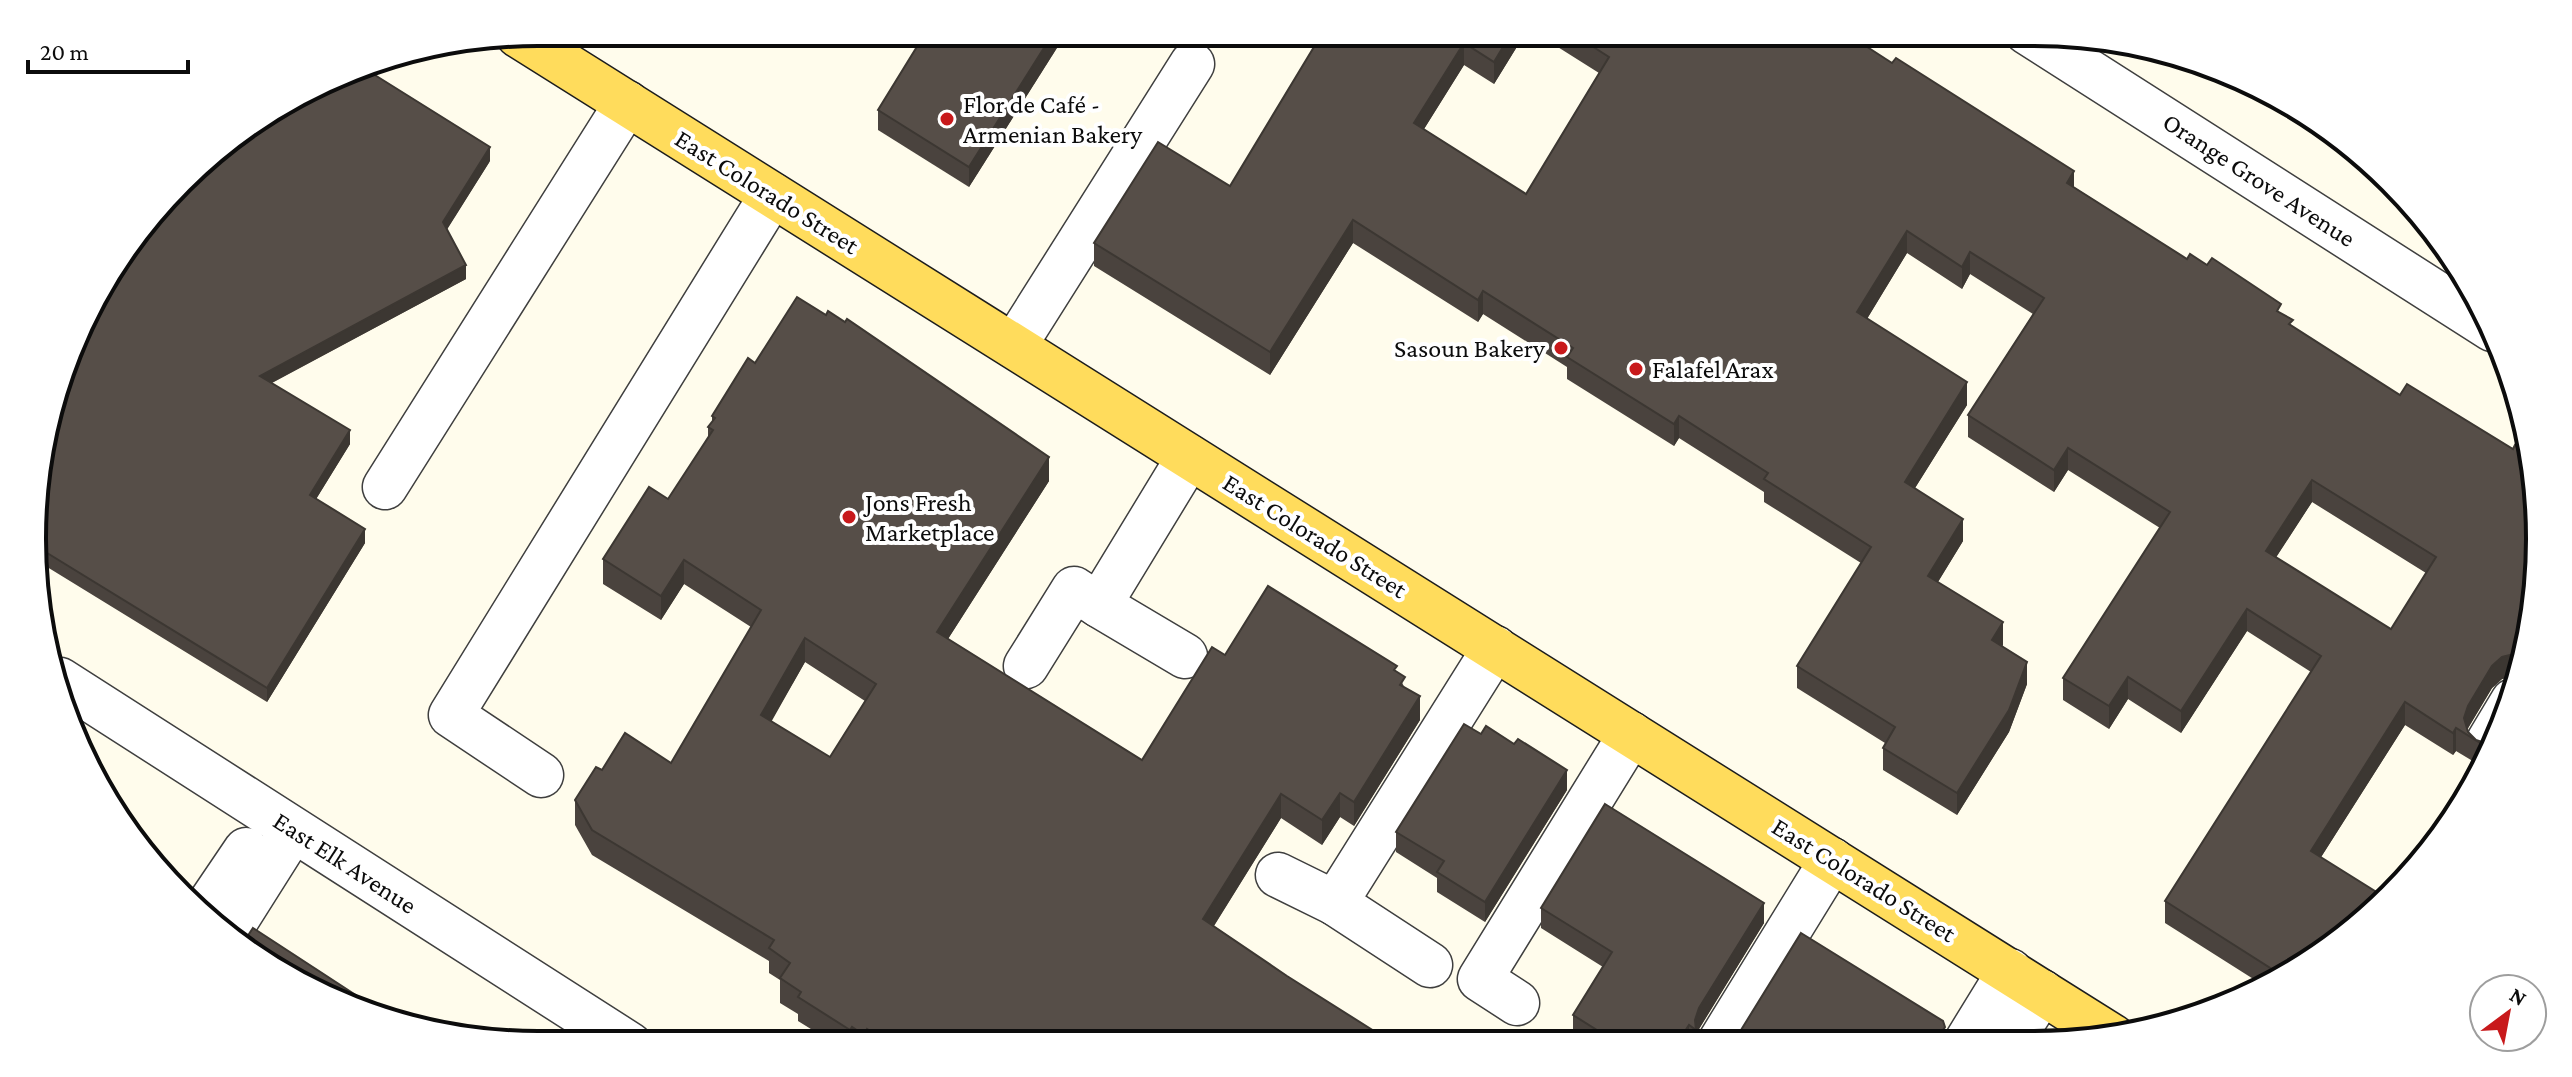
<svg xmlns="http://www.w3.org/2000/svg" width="2572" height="1077" font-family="'Crimson Pro',serif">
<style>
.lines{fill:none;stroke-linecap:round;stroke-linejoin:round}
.minor-casing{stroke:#3f3f3f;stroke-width:47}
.major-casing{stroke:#1d1d1d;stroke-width:47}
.minor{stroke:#fff;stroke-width:44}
.major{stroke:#ffdc5c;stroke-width:44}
.wall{fill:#4a433e;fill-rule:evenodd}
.shaded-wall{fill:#3c3732}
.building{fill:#564e48;stroke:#3c3732;stroke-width:2;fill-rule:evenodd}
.poi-dot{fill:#c8191b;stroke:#fff;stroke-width:3}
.labels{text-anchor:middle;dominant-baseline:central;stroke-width:8;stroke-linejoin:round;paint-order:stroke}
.poi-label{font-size:26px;fill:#0c0c0c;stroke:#fff;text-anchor:start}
.street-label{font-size:26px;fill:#0c0c0c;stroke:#fff}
.rim{fill:none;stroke:#0c0c0c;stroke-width:4}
</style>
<rect width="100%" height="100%" fill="#fffcec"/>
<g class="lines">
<g class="minor-casing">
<g id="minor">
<path d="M2027,32L2492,329"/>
<path d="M1014,346L1192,64"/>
<path d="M385,487L627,103"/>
<path d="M1185,656L1099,605L1189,457"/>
<path d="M1026,666L1074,589L1099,605"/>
<path d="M60,680L630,1045"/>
<path d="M2489,741L2513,701"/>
<path d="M541,775L451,715L772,195"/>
<path d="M1278,875L1335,903L1430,965"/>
<path d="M1335,903L1495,648"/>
<path d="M204,912L246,850"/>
<path d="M226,936L293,830"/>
<path d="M1517,1003L1480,979L1631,734"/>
<path d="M1967,1041L2010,971"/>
<path d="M2011,1041L2042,992"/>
<path d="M1720,1042L1832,860"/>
</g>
</g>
<g class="major-casing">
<path id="major" d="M518,35L2113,1037"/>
</g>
<use href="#minor" class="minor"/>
<use href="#major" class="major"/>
</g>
<g class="wall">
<path d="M1067,32L969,187L878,130V110Z"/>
<path d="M1169,32H1196L1192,39L1183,41Z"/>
<path d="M1323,32H1526L1494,84L1464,65L1424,129L1526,194L1599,73L1534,32H1844L2074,187L2187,259L2281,313L2293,327L2539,505L2516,677L2502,679L2492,688L2467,730L2476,740L2488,744L2493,743L2481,766L2456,751L2453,755L2405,725L2321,857L2367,920L2266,987L2165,923V901L2311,672L2247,631L2181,733L2128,699L2109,729L2063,700V678L2160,528L2068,470L2054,492L1968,437V415L2033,314L1970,274L1962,289L1907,253L1867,319L1967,405L1915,488L1963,541L1938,582L2003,645L2002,646L2027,684L2009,732L1957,815L1883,770V748L1885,743L1797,688V666L1861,563L1764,502V492L1679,438L1674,446L1567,379V367L1483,314L1478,322L1353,243L1270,375L1094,266V243L1230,186ZM2312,502L2426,573L2391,629L2276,557Z"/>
<path d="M490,161L447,229L466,279L272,383L350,444L316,499L365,543L267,702L39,562L36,472Z"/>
<path d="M755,363L1049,481L948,639L1142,760L1225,655L1397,672L1420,720L1354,826L1340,817L1322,845L1281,818L1214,926L1383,1043L835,1044L798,1021V1014L780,1003V980L769,973V961L592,855L575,825V800L602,770L671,763L751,627L684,584L661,620L603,584V559L668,499L708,438V427L712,422V416ZM805,662L865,701L830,757L771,721Z"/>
<path d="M1567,790L1485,922L1437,892V878L1396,852V832Z"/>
<path d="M1541,908L1764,923L1699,1029L1696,1042H1583L1573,1036V1015L1603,967L1541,928Z"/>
</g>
<g class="shaded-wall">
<path d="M1054,32H1067L969,187V167Z"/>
<path d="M1183,32H1196L1192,39L1183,41Z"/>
<path d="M1512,32H1526L1494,84V62Z"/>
<path d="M1464,43V65L1414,145V123Z"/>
<path d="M490,147V161L443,236V222Z"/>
<path d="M2074,171V193L2067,183Z"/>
<path d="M1353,220V243L1270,375V352Z"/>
<path d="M1907,231V253L1857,335V312Z"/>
<path d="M1970,252V274L1962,289V267Z"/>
<path d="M466,265V279L260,389V376Z"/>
<path d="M1483,291V314L1478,322V300Z"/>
<path d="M1967,382V405L1905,504V482Z"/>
<path d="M1679,416V438L1674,446V424Z"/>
<path d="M350,430V444L310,509V495Z"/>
<path d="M2068,448V470L2054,492V470Z"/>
<path d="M1049,457V481L937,656V632Z"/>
<path d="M2312,480V502L2266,573V551Z"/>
<path d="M1963,519V541L1928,598V576Z"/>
<path d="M365,529V543L267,702V688Z"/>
<path d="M684,560V584L661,620V596Z"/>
<path d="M2247,609V631L2181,733V711Z"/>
<path d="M2003,622V645L1992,662V640Z"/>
<path d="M805,638V662L761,740V715Z"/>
<path d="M2514,654V676L2502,679L2492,688L2468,728L2466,734L2464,718L2468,706L2492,666L2502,657Z"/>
<path d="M2027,662V684L2009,732L1957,815V793Z"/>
<path d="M2128,677V699L2109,729V706Z"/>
<path d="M1420,696V720L1354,826V802Z"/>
<path d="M2405,702V725L2311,873V851Z"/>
<path d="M2456,728V751L2453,755V733Z"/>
<path d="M1567,770V790L1485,922V902Z"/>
<path d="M1340,793V817L1322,845V820Z"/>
<path d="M1281,794V818L1203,943V919Z"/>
<path d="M122,807V824L116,816Z"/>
<path d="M1764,903V923L1699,1029L1696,1037L1695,1020L1699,1008Z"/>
<path d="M1689,1025V1042H1678Z"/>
<path d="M852,1027V1044H850V1030Z"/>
<path d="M1945,1027V1041H1936Z"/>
<path d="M867,1029V1044H864V1035Z"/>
</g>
<g class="building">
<path d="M926,32H1054L969,167L878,110Z"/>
<path d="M1323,32H1512L1494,62L1464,43L1414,123L1526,194L1609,57L1570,32H1844L1892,63L1896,58L2074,171L2067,183L2187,259L2190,254L2207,265L2212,258L2281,304L2277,311L2293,320L2289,324L2400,395L2407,384L2513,449L2515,445L2524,450L2539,505L2519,656L2514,654L2502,657L2492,666L2468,706L2464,718L2468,732L2476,740L2488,744L2493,743L2490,749L2456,728L2453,733L2405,702L2311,851L2386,898L2367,920L2283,976L2165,901L2321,656L2247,609L2181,711L2128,677L2109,706L2063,678L2170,512L2068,448L2054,470L1968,415L2044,298L1970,252L1962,267L1907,231L1857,312L1967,382L1905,482L1963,519L1928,576L2003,622L1992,640L2027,662L2009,710L1957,793L1883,748L1895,727L1797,666L1871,547L1764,479L1768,473L1679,416L1674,424L1567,357L1573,348L1483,291L1478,300L1353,220L1270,352L1094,243L1158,142L1230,186ZM2312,480L2436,557L2391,629L2266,551Z"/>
<path d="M362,67L490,147L443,222L466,265L260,376L350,430L310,495L365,529L267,688L39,548L36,472L100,286L205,157Z"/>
<path d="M797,297L826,315L828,311L845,322L847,319L1049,457L937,632L1142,760L1212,647L1225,655L1268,586L1397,666L1394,670L1405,677L1400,685L1420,696L1354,802L1340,793L1322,820L1281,794L1203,919L1287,976L1374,1031L1371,1035L1383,1043L890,1044L867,1029L864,1035L852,1027L850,1030L798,997L801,992L780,978L790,963L769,948L774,940L592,830L575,800L596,767L602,770L625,733L671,763L761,610L684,560L661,596L603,559L649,487L668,499L713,430L708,427L715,418L712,416L748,358L755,363ZM805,638L876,684L830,757L761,715Z"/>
<path d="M1464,724L1481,734L1486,726L1514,744L1518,739L1567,770L1485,902L1437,872L1444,861L1396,832Z"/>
<path d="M108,799L122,807L116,816Z"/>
<path d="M1605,804L1764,903L1699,1008L1695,1020L1696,1030L1689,1025L1678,1042H1616L1573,1015L1612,952L1541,908Z"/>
<path d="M158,863L181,877L180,886Z"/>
<path d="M253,928L397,1022L376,1018L231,941L223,932L228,933L243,943Z"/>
<path d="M1801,933L1943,1021L1945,1027L1936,1041L1731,1042L1728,1040L1741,1030Z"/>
<path d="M1507,1035L1519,1042H1503Z"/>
</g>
<g class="poi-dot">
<circle cx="947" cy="119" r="8"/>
<circle cx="1561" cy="348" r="8"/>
<circle cx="1636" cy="369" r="8"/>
<circle cx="849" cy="517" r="8"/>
</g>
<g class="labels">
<g class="poi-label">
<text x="963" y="104">Flor de Café -<tspan x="963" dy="30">Armenian Bakery</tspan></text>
<text x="1545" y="348" text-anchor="end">Sasoun Bakery</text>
<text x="1652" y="369">Falafel Arax</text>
<text x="865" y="502">Jons Fresh<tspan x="865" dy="30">Marketplace</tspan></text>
</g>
<g class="street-label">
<text transform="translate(2259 180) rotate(33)">Orange Grove Avenue</text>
<text transform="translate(767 192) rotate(32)">East Colorado Street</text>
<text transform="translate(1315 536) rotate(32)">East Colorado Street</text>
<text transform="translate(345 863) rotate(33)">East Elk Avenue</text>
<text transform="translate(1864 880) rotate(32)">East Colorado Street</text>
</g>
</g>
<path d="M0 0H2572V1077H0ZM538 46H2034A492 492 0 0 1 2526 538V539A492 492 0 0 1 2034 1031H538A492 492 0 0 1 46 539V538A492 492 0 0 1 538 46Z" fill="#fff" fill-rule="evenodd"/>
<path class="rim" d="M538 46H2034A492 492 0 0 1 2526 538V539A492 492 0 0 1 2034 1031H538A492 492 0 0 1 46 539V538A492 492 0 0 1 538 46Z"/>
<g transform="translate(2508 1013) rotate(32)"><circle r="38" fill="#ffffff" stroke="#9e9e9e" stroke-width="2"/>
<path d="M0-6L14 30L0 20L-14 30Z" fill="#c8191b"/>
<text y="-12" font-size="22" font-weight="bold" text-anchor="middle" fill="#0c0c0c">N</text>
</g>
<path d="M28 60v12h160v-12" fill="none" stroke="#0c0c0c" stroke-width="4"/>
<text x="40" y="60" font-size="24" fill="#0c0c0c" stroke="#ffffff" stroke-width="6" paint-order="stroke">20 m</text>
</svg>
